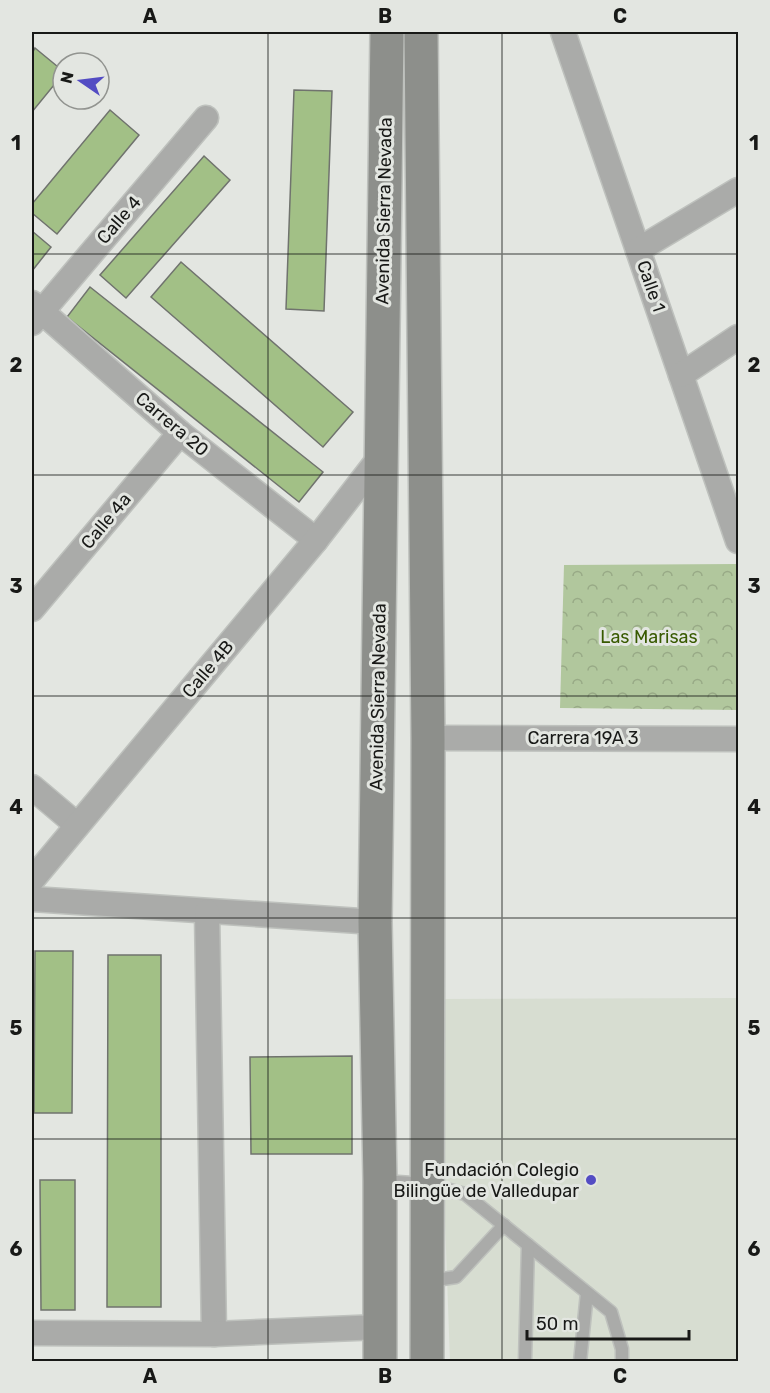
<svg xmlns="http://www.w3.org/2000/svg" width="770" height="1393" font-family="Rubik,sans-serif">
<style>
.built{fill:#d7ddd1}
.park{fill:url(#park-crowns)}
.building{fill:#a2c086;stroke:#70736e;stroke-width:1.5}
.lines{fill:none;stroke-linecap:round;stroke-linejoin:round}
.lane-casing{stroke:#bec1bd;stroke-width:15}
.street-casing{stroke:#bec1bd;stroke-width:27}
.secondary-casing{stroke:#bec1bd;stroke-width:36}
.lane{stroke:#aaaba9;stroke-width:12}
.street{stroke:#aaaba9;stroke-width:24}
.secondary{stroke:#8d8f8b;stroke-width:33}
.grid{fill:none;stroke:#181917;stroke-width:1.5;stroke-opacity:0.55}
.poi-dot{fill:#534cc3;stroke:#e3e6e1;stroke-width:2}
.labels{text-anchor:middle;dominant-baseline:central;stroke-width:6;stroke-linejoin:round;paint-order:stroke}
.street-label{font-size:18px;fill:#181917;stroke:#e3e6e1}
.park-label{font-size:18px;fill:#385a00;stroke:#e3e6e1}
.poi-label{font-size:18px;fill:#181917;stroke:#e3e6e1;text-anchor:end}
.neatline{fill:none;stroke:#181917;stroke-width:2}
.grid-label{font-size:20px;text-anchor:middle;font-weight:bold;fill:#181917}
</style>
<defs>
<pattern id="park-crowns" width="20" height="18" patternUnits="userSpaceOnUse" patternTransform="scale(1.5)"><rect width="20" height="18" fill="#b1c79d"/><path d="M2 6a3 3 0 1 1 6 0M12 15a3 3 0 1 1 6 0" fill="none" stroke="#98aa86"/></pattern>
</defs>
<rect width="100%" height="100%" fill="#e3e6e1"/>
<path class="built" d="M738,998V1361H450L437,999Z"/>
<path class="park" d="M737,564L738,710L560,708L564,565Z"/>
<g class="building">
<path d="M35,48L63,71V74L32,112V53Z"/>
<path d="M294,90L332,91L324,311L286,309Z"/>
<path d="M110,110L139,135L57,234L32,213V204Z"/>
<path d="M204,156L230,180L126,298L100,275Z"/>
<path d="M32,231L51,247L32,271Z"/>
<path d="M181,262L353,412L323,447L151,297Z"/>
<path d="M90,287L323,472L299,502L67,317Z"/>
<path d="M35,951H73L72,1113H34Z"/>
<path d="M108,955H161V1307H107Z"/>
<path d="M352,1056V1154H251L250,1057Z"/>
<path d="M40,1180H75V1310H41Z"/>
</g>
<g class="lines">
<g class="lane-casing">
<g id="lane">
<path d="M383,1181L427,1184L465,1194L611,1312L622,1349V1362"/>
<path d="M429,1281L456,1277L504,1225"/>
<path d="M525,1362L528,1245"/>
<path d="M580,1362L587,1293"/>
</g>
</g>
<g class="street-casing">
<g id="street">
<path d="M563,32L738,541"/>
<path d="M638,250L738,190"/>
<path d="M32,303L180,433L316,540"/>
<path d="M32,323L206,118"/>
<path d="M681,375L738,337"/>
<path d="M32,609L180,433"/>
<path d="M428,738L738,739"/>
<path d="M32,787L77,825"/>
<path d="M32,880L316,540L381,456"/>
<path d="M32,899L375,922"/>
<path d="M207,912L214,1334"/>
<path d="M32,1333L214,1334L380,1327"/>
</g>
</g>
<g class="secondary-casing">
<g id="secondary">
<path d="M421,32L428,738L427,1362"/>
<path d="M380,1362V1181L375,922L387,32"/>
</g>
</g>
<use href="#lane" class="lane"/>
<use href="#street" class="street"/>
<use href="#secondary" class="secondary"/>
</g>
<path class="grid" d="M268,32V1362M502,32V1362M32,254H738M32,475H738M32,696H738M32,918H738M32,1139H738"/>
<circle class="poi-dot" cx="591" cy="1180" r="6"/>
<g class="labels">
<g class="street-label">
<text transform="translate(384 211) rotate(-89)">Avenida Sierra Nevada</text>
<text transform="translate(119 220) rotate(-49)">Calle 4</text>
<text transform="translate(651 286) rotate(71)">Calle 1</text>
<text transform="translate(172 424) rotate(40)">Carrera 20</text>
<text transform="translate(106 521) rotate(-50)">Calle 4a</text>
<text transform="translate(208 669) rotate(-50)">Calle 4B</text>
<text transform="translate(378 697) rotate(-89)">Avenida Sierra Nevada</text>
<text x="583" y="738">Carrera 19A 3</text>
</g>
<g class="park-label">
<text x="649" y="637">Las Marisas</text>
</g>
<g class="poi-label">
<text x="579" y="1170">Fundación Colegio<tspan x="579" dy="21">Bilingüe de Valledupar</tspan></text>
</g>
</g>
<rect width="770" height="1393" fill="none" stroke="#e3e6e1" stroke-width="66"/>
<g transform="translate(81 81) rotate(284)"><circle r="28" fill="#e3e6e1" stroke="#929490" stroke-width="1.5"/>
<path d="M0-4.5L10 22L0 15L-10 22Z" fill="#534cc3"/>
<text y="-9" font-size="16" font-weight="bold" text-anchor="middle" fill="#181917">N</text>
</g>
<path d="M527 1330v9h162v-9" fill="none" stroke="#181917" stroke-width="3"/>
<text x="536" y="1330" font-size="18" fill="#181917" stroke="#e3e6e1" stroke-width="4.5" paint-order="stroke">50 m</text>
<rect x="33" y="33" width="704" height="1327" class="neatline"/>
<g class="grid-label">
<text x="150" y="23">A</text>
<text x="385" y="23">B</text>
<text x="620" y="23">C</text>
<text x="16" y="150">1</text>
<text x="754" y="150">1</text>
<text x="16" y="372">2</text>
<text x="754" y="372">2</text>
<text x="16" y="593">3</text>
<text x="754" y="593">3</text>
<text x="16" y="814">4</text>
<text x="754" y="814">4</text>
<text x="16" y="1035">5</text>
<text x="754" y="1035">5</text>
<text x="16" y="1256">6</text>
<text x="754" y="1256">6</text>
<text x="150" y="1383">A</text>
<text x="385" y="1383">B</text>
<text x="620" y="1383">C</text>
</g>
</svg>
